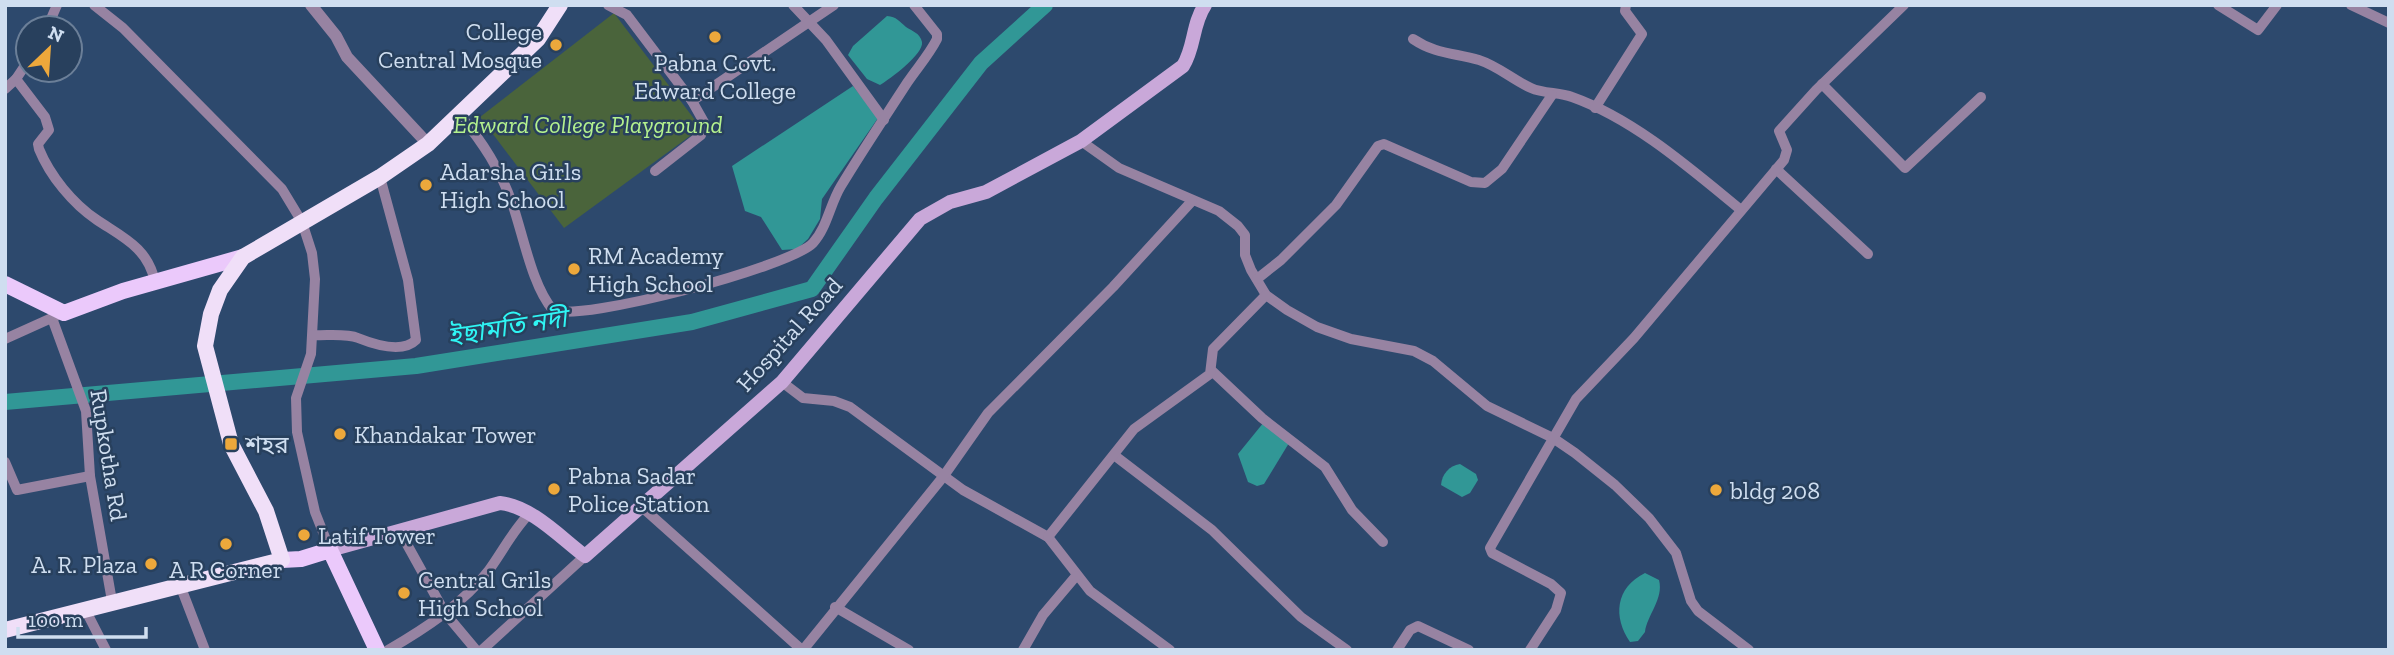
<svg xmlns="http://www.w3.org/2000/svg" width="2394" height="655" font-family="'Zilla Slab','Noto Sans Bengali',serif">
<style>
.built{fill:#2d496d;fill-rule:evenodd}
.green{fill:#4a643b}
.water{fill:#319796}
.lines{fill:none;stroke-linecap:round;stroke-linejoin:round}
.river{stroke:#319796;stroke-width:16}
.minor{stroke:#9783a2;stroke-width:10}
.tertiary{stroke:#9783a2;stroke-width:12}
.secondary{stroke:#c9a8d9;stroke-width:14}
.primary{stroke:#ebc9fb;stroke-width:16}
.trunk{stroke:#f0dff8;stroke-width:16}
.poi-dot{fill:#eda83b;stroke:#28405d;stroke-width:2.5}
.labels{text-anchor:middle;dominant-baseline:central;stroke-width:5;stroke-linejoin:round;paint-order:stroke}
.poi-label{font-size:24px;fill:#cfdef0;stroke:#28405d;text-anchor:start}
.park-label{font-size:24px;font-style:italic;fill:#b4f18e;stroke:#28405d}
.street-label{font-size:24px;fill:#cfdef0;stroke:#28405d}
.water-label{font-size:26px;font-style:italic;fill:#2ff5f4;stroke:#28405d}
</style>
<rect width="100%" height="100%" fill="#28405d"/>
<path class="built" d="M5,5H2389V650H5ZM28,28H70V70H28Z"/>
<path class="green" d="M614,13L701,128L564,228L480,117Z"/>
<g class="water">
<path d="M887,16C897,17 899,21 906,27C912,31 920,33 922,42C924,54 890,79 880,85L867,79L848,55L853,46Z"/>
<path d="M853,86L878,118L822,199L820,219L808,239L797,249L782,250L761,217L745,211L732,166Z"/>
<path d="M1264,422L1289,443L1264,484L1257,486L1248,482L1238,454Z"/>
<path d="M1460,464L1476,474L1478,480L1470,493L1462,497L1441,485C1442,474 1449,466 1460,464Z"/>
<path d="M1645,573L1659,580C1664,599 1647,615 1645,632L1638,641L1630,642C1613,617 1615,588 1645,573Z"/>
</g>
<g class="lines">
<path class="river" d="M5,402L416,366L692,322L812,289L876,198L981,63L1045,5"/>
<g class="minor">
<path d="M94,5L123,28L282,189L302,222L312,253L315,279L311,354L296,398L297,432L315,512L330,550"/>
<path d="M608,5L627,15L692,101"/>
<path d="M793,5L826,40L884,120"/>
<path d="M2218,5L2258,30L2277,5"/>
<path d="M2351,5L2389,23"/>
<path d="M47,28L57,5"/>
<path d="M1413,39C1435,54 1455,53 1479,60C1498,66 1513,80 1531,88C1544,94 1559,92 1572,97C1634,119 1691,169 1741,210"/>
<path d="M16,79L28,61"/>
<path d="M1822,84L1905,168L1981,97"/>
<path d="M5,89L16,79L45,117L49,130L38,144L39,149C50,176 73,204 97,220C124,238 148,248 155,282"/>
<path d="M1595,108L1642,34L1625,11L1626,5"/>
<path d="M460,115C483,143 500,169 512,203C523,234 532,286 553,310C582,322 790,267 813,243C827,228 830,204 841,186C862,151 885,117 907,83C917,68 929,55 937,39V34L914,5"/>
<path d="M1081,141L1119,168L1219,211L1238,226L1245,235V255L1251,270L1266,295L1287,310L1317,327L1351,339L1414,351L1433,361L1487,406L1553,438L1575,453L1615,485L1649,518L1676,553L1691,601L1698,611L1749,650"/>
<path d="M1776,169L1868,254"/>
<path d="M655,171L701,135L705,124L692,101L834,5"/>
<path d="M1257,279L1281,260L1336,205L1378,146L1384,144L1471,182L1485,183L1502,169L1552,95"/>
<path d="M52,318L86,411L90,476L112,601"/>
<path d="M313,335C325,336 346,333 358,338C373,344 402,354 416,340L408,280L380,177"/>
<path d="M5,339L56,316"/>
<path d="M1212,371L1262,418L1325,467L1352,510L1383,542"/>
<path d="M782,382L803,398L834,401L850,407L963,490L1048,537L1090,591L1170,650"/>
<path d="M1114,455L1212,530L1301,617L1347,650"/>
<path d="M5,462L17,490L90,476"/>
<path d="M643,508L802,650"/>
<path d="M399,530L445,613L476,650"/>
<path d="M1048,537L1134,429L1210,374L1213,349L1266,295"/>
<path d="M180,585L205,650"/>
<path d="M835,607L909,650"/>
<path d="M85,609L106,650"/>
<path d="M388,650C424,629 463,604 489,570C503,551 513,530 530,513"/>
<path d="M482,650L585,556"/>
<path d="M803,650L943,477L988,413L1113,287L1192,201"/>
<path d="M1023,650L1043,615L1076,576"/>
<path d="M1397,650L1410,630L1418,626L1469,650"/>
<path d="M1530,650L1556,610L1561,593L1551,584L1492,553L1490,548L1576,399L1634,338L1784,160L1787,150L1779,131L1816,90L1904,5"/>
</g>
<path class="tertiary" d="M311,5L336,36L347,57L428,144"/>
<path class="secondary" d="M330,550L500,503C531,506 560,537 585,556L782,382L920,219L950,202L986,192L1081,141L1183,66C1195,47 1192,24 1205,5"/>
<g class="primary">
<path d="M5,284L64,313L123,291L243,257"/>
<path d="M282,560L301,559L330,550L377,650"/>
</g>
<path class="trunk" d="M5,630L282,560L266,511L231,444L205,346L211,314L220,290L243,257L380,177L428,144L538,39L560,5"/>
</g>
<g class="poi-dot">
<circle cx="715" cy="37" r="7"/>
<circle cx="556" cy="45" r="7"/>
<circle cx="426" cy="185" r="7"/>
<circle cx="574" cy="269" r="7"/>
<circle cx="340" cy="434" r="7"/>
<rect x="224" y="437" width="14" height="14" rx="3.5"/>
<circle cx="554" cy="489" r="7"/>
<circle cx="1716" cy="490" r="7"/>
<circle cx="304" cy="535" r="7"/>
<circle cx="226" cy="544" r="7"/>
<circle cx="151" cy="564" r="7"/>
<circle cx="404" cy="593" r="7"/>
</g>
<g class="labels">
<g class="poi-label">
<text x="542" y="31" text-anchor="end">College<tspan x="542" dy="28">Central Mosque</tspan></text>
<text x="715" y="62" text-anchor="middle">Pabna Covt.<tspan x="715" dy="28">Edward College</tspan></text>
<text x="440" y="171">Adarsha Girls<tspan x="440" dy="28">High School</tspan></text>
<text x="588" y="255">RM Academy<tspan x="588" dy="28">High School</tspan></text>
<text x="354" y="434">Khandakar Tower</text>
<text x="245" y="444">শহর</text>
<text x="568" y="475">Pabna Sadar<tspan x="568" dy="28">Police Station</tspan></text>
<text x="1730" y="490">bldg 208</text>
<text x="318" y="535">Latif Tower</text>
<text x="137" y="564" text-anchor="end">A. R. Plaza</text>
<text x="226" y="569" text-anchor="middle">A R Corner</text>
<text x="418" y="579">Central Grils<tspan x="418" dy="28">High School</tspan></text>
</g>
<g class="park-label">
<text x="588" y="124">Edward College Playground</text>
</g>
<g class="street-label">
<text transform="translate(789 334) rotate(-48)">Hospital Road</text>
<text transform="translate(109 455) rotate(81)">Rupkotha Rd</text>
</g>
<g class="water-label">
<text transform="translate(507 327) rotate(-9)">ইছামতি নদী</text>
</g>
</g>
<rect width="2394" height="655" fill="none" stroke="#cfdef0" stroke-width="14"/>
<g transform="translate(49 49) rotate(25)"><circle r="33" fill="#28405d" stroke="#6b7f98" stroke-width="2"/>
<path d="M0-5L12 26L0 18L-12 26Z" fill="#eda83b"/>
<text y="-10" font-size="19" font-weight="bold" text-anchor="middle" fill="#cfdef0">N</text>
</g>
<path d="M18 627v10h128v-10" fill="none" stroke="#cfdef0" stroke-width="3.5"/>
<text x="28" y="627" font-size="21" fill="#cfdef0" stroke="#28405d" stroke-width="5" paint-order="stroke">100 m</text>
</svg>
